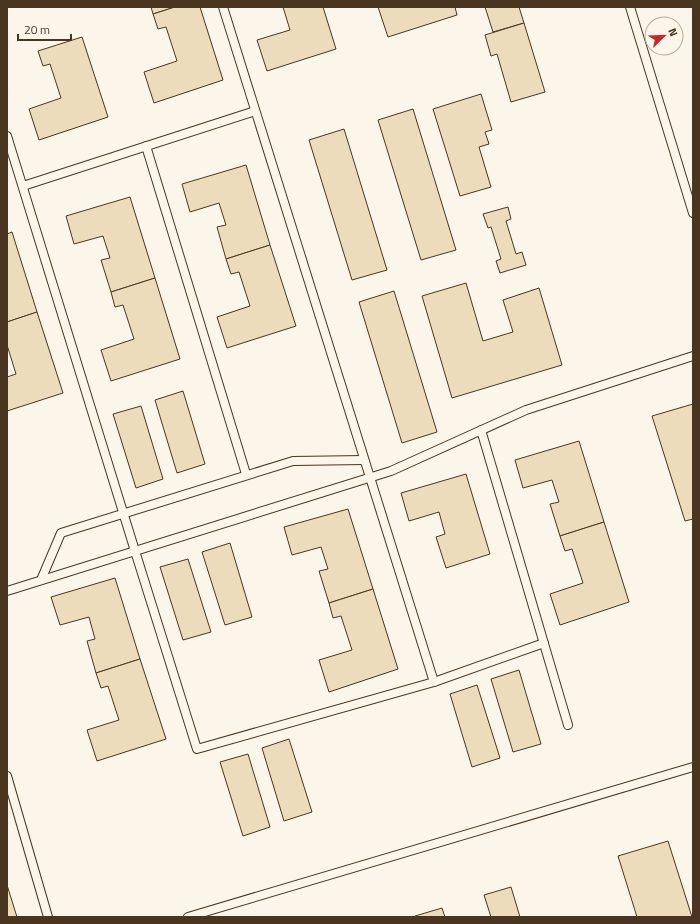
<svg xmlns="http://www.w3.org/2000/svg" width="700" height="924" font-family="'Titillium Web',sans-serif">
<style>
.building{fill:#ecdcbc;stroke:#4a3520}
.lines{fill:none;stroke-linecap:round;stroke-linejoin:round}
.service-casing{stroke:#4a3520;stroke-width:10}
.service{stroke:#fbf6e9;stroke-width:8}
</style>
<rect width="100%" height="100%" fill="#fbf6e9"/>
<g class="building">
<path d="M151,7H175L153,14Z"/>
<path d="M175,7H200L223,80L154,103L144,72L177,61L166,27L158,29L153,14Z"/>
<path d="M283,7H323L336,49L267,71L257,40L290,30Z"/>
<path d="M378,7H455L457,15L388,37Z"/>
<path d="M485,7H519L524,23L493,32Z"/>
<path d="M524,23L545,92L511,102L497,54L491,56L485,35Z"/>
<path d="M82,37L108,117L39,140L29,109L61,98L50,64L43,66L38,51Z"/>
<path d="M481,94L492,130L485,132L489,144L479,147L491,187L460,196L433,109Z"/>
<path d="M413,109L456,250L421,260L378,120Z"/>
<path d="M344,129L387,270L352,280L309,140Z"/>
<path d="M246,165L270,245L226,259L217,227L226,225L219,203L190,212L182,184Z"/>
<path d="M130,197L155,278L111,292L101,260L110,258L103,236L74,244L66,216Z"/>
<path d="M508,207L511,219L506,221L516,254L522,252L526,265L500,273L496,261L501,259L491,227L488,228L483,214Z"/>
<path d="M12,232L37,312L7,322V234Z"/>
<path d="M270,245L296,326L227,348L217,317L250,306L239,272L231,274L226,259Z"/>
<path d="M155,278L180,359L111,381L101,350L134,339L123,305L115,307L111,292Z"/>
<path d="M466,283L483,341L513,332L503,300L539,288L562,365L452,398L422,296Z"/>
<path d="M394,291L437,432L402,443L359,302Z"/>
<path d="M37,312L63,393L7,411V377L16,374L7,345V322Z"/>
<path d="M183,391L205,464L177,473L155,400Z"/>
<path d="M693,404V519L685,521L652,416Z"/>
<path d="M141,406L163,479L136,488L113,414Z"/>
<path d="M579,441L604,522L560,536L550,504L559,502L552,480L523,488L515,460Z"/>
<path d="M466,474L490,554L446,568L436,537L445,534L439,512L409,521L401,493Z"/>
<path d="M348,509L373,589L329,603L319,571L328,569L321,547L292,555L284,527Z"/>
<path d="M604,522L629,602L560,625L550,594L583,583L572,549L565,551L560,536Z"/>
<path d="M230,543L252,617L225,625L202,552Z"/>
<path d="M188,559L211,632L183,640L160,567Z"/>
<path d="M115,578L140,659L96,673L87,641L95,639L89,617L60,625L51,597Z"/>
<path d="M373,589L398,669L329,692L319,660L352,650L341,616L333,618L329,603Z"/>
<path d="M140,659L166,739L97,761L87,730L119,720L108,686L101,688L96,673Z"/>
<path d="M519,670L541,744L513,752L491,679Z"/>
<path d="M477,685L500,758L472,767L450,694Z"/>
<path d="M289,739L312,812L284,821L262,748Z"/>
<path d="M248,754L270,827L243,836L220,762Z"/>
<path d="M668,841L692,917H637L618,856Z"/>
<path d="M7,885L17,917H7Z"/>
<path d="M511,887L520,917H491L484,895Z"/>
<path d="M442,908L445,917H415V916Z"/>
</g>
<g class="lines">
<g class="service-casing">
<g id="service">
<path d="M223,7L434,682"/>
<path d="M630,7L693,213"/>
<path d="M7,136L135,551L197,749L434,682L544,643"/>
<path d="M146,146L246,474"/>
<path d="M23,186L255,111"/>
<path d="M481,430L568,725"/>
<path d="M41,580L61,533L293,461L364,460"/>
<path d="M7,591L391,471L526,410L693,356"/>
<path d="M7,776L48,917"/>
<path d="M188,917L693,767"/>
</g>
</g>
<use href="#service" class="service"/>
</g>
<rect width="700" height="924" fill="none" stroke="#4a3520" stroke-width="16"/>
<g transform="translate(664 36) rotate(67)"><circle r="19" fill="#fbf6e9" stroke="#b4a999"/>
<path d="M0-3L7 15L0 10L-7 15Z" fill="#c62828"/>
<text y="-6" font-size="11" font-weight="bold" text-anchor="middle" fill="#4a3520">N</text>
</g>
<path d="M18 34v6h53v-6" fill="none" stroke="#4a3520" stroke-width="2"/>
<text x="24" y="34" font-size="12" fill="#4a3520" stroke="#fbf6e9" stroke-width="3" paint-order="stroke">20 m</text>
</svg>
